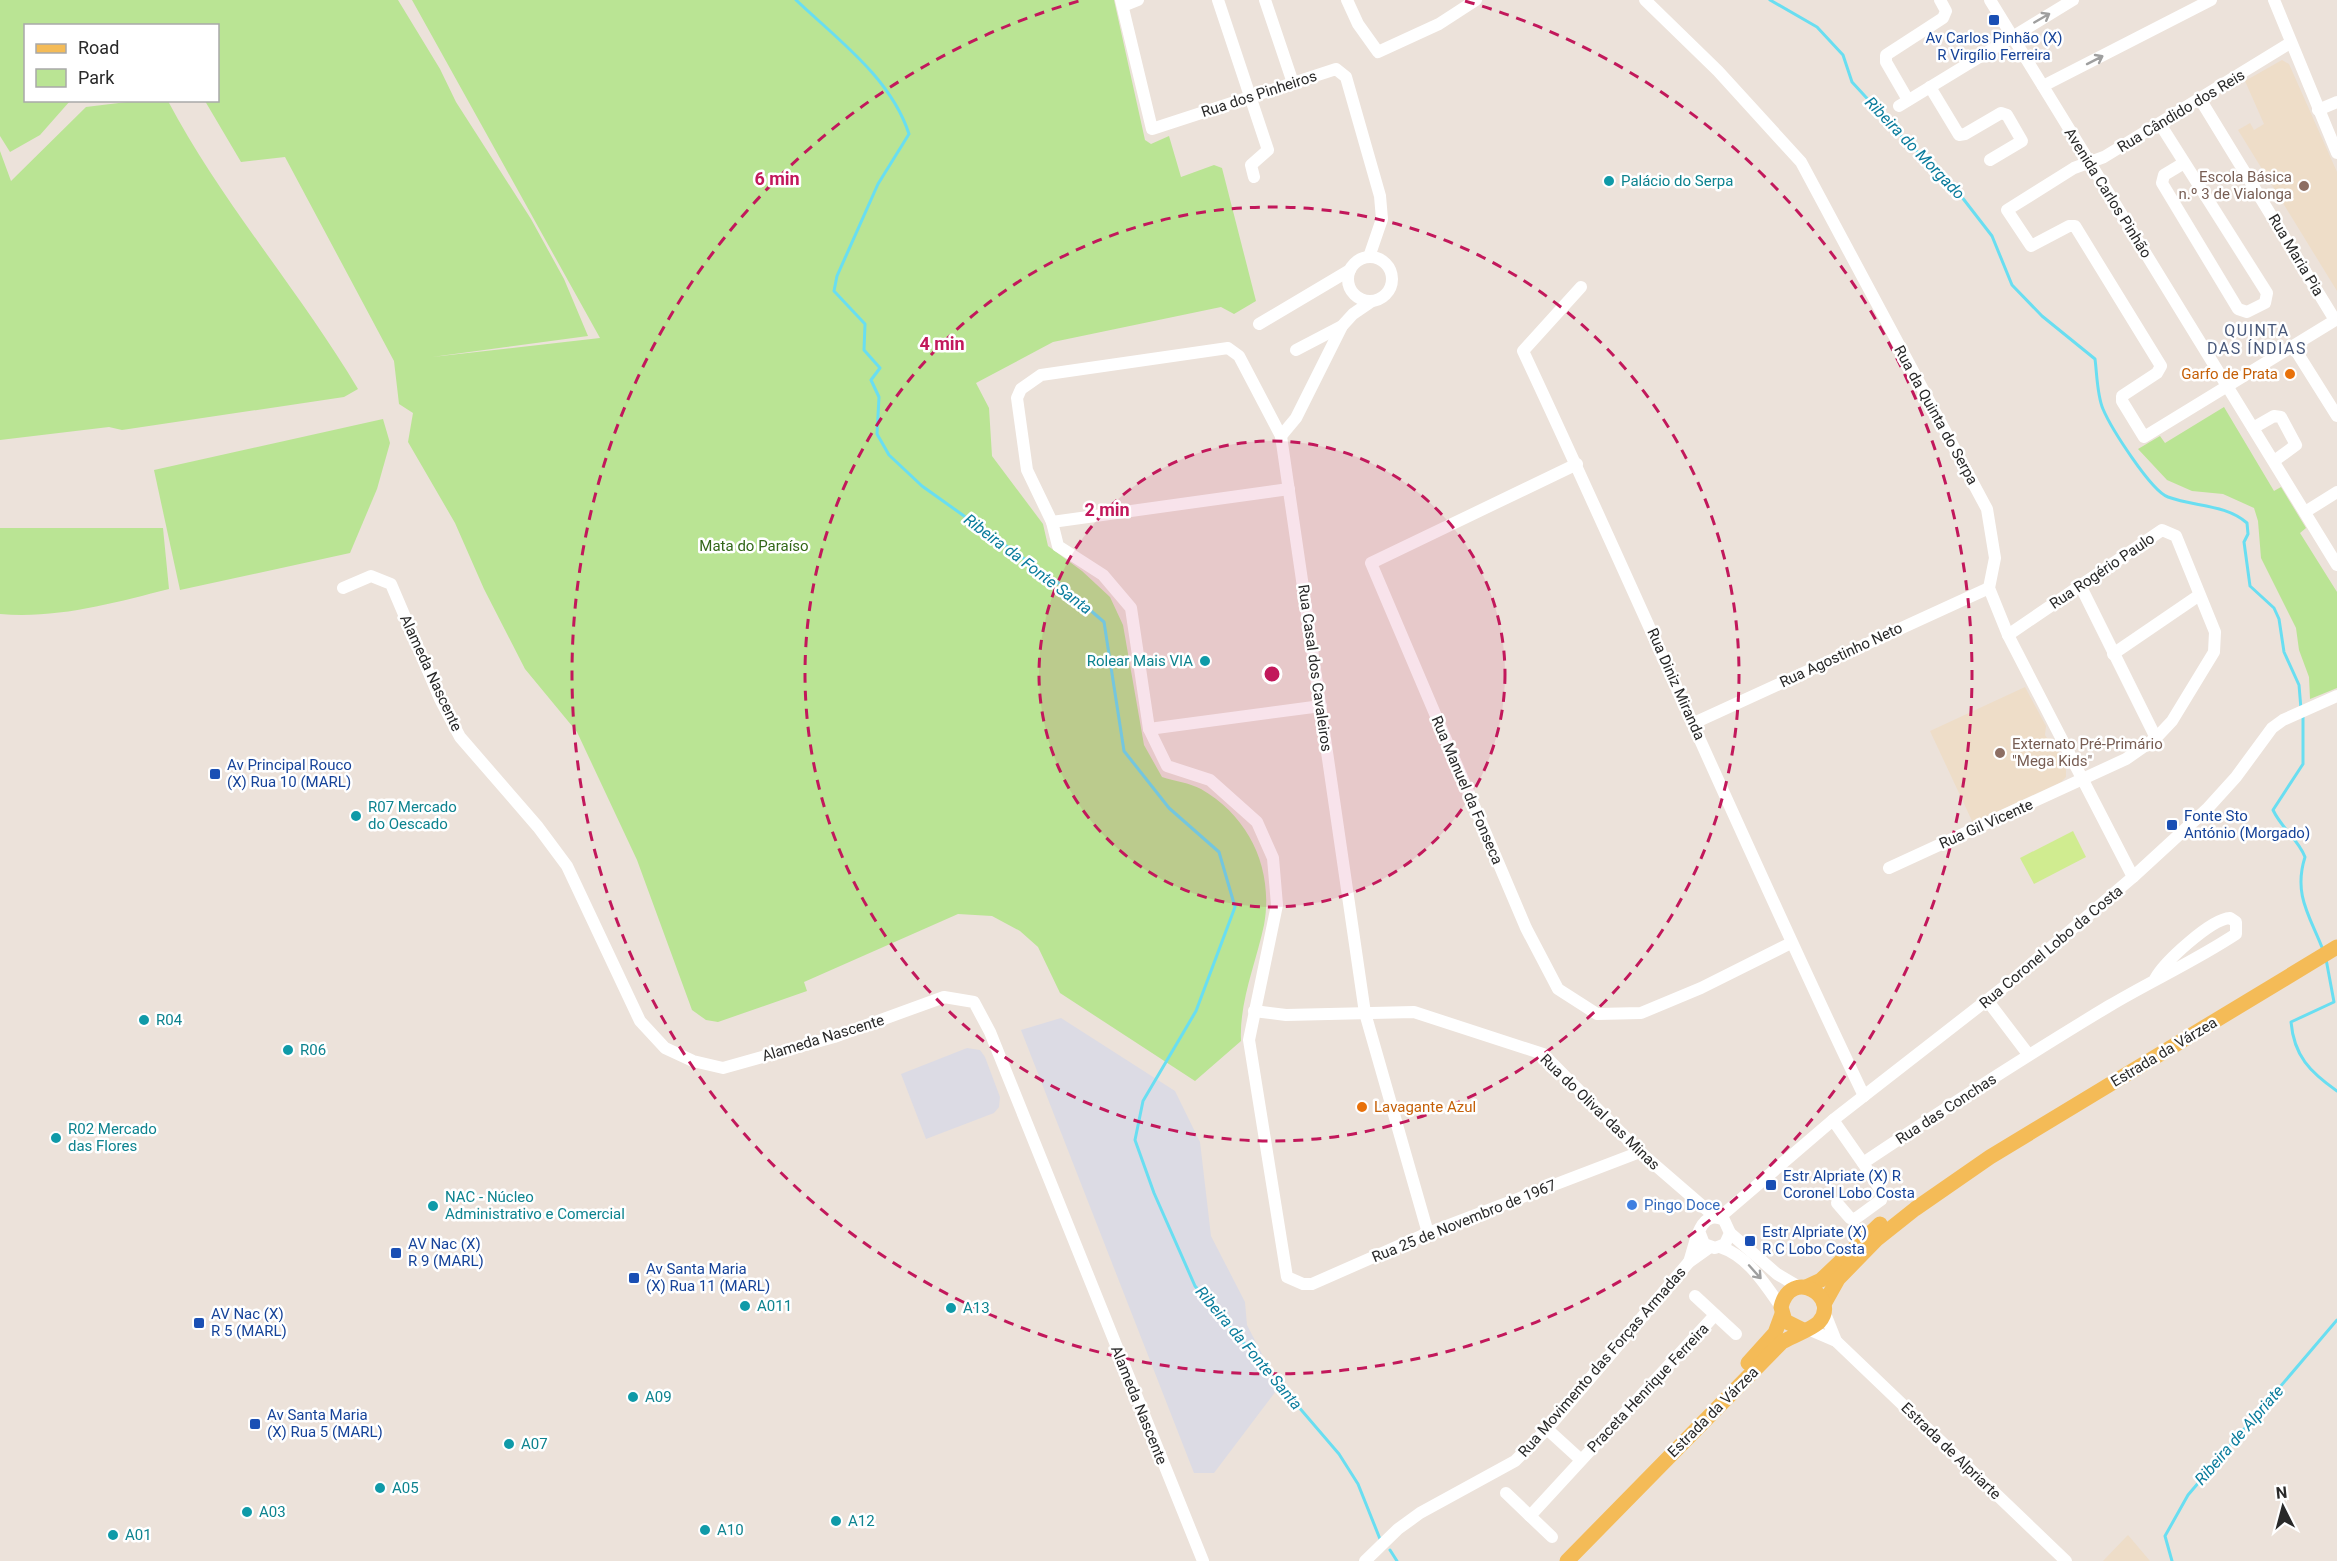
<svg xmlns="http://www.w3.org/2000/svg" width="2337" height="1561" font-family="Roboto,sans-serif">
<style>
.industrial{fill:#dcdbe4}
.education{fill:#eeddc8}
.green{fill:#bae494}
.pitch{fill:#d0ec90}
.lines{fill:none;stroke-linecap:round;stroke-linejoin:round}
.stream{stroke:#69def1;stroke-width:3}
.minor{stroke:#fff;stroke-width:12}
.major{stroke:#f4bb57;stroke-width:15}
.oneway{stroke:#9f9f9f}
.ring{fill:none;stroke:#c2185b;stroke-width:3;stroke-dasharray:10 8}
.transit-dot{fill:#1a4fb4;stroke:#fff;stroke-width:2}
.culture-dot{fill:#0f9aa8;stroke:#fff;stroke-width:2}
.education-dot{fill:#8d6e63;stroke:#fff;stroke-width:2}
.food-dot{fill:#e8710a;stroke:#fff;stroke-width:2}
.shop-dot{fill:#3f7fe0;stroke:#fff;stroke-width:2}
.labels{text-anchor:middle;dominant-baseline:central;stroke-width:5;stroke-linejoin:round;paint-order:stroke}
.transit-label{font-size:15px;fill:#164399;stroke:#fff;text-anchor:start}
.street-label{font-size:15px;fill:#292929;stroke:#fff}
.education-label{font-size:15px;fill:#785e54;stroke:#fff;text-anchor:end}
.culture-label{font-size:15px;fill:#0d838f;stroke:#fff;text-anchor:start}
.food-label{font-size:15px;fill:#c56008;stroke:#fff;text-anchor:end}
.park-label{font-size:15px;fill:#326718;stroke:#fff}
.shop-label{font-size:15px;fill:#366cbe;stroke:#fff;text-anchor:start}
.water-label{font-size:16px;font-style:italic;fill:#0a7c9c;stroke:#fff}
.neighbourhood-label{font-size:16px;letter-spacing:1.5px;fill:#48587a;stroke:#fff}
.centre{fill:#c2185b;stroke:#fff;stroke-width:3}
.ring-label{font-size:18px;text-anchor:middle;font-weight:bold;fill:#c2185b;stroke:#fff;stroke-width:5;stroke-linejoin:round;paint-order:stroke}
</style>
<rect width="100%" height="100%" fill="#ece2da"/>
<g class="industrial">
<path d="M1061,1018L1175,1091L1200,1142L1211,1236L1245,1302L1247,1325L1279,1387L1214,1473H1194L1021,1030Z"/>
<path d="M967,1048L980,1050L985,1057L1000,1097L999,1107L994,1113L926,1139L901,1074Z"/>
</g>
<g class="education">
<path d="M2282,60L2289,64L2337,172V291L2238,130L2250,123L2254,130L2264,124L2245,81Z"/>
<path d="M2025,687L2046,726L2045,735L2047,738H2052L2066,767V777L2061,782L1973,823L1930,731Z"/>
<path d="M2128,1535L2150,1561H2103Z"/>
</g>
<g class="green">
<path d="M0,0H398L440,69L456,102L531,219L564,279L588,336L432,357L600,338L412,0H1114L1145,140L1151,144L1169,136L1181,177L1214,165L1222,168L1256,301L1234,314L1221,307L1053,342L976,383L989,408L992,456L1043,524L1048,546L1082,571L1110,597L1123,625L1144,745L1162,777C1174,781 1190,783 1201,789C1250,817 1274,870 1264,925C1256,963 1239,1002 1241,1041L1195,1081L1060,993L1038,947L1020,931L992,916L958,914L804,982L807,991L718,1022L706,1020L692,1010L637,860L577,732L525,669L484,589L455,523L408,442L413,413L399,404L394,361L285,157L241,162L205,101L218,100V26H26V100L70,101L40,135L10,152L0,136Z"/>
<path d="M135,101H168C222,203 299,290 358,389L344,397L122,430L109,427L0,440V151L11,181L86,107Z"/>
<path d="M2224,407L2274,491L2281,487L2306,528L2300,533L2337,592V688L2310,699L2309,677L2299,650L2296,628L2261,558L2258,521L2254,508L2223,494L2192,491L2167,480L2138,449L2160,436L2165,443Z"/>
<path d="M383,419L390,443L377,489L350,553L180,590L154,470Z"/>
<path d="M0,528H163L169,589C114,603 57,619 0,614Z"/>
</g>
<path class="pitch" d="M2073,831L2086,857L2034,884L2020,858Z"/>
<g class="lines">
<g class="stream">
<path d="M796,0C837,39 891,78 909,134L878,184L837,276L834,291L865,324L864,350L880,368L871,380L879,397L877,434L889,455L922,486L1061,585L1104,622L1124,751L1169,808L1219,852L1235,907L1196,1011L1143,1101L1135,1140L1154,1193L1195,1286L1339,1454L1358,1484L1380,1539"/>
<path d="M1770,0L1817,27L1843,55L1852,82L1908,143L1951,183L1992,236L2012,285L2042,316L2095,359C2097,374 2097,395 2103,409C2111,428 2151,491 2168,497C2195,507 2225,504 2247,523L2248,534L2244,542L2250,586L2274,608L2279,619L2284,652L2299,685L2301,709"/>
<path d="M2303,715V764L2273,810C2282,829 2298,839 2305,857C2293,895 2310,916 2323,950"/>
<path d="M2326,959L2334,1002L2291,1022C2294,1056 2310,1072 2337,1091"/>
<path d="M1390,1550L1397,1561"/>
<path d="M2172,1561L2165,1536L2188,1495L2337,1320"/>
</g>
<g class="minor">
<path d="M1121,0L1152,129L1336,69L1346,77L1380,196L1382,219L1369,257"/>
<path d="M1218,0L1268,150L1251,165L1254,177"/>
<path d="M1265,0L1293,83"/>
<path d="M1347,0L1358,24L1378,52L1439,24L1476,0"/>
<path d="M1645,0L1718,71L1801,162L1987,509L1995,558L1989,588L2008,635L2133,877"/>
<path d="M1990,0L2337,565"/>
<path d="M2274,0L2337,153"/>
<path d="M1123,6L1138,0"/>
<path d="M2290,43L2104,157L2074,168L2007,210L2031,246L2069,226H2075L2161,366L2157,373L2122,396V401L2144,437L2337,319"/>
<path d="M2043,86L2211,0"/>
<path d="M1930,87L1959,135L1965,134L2001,113L2007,115L2022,141L1990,160"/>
<path d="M2200,99L2335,320"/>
<path d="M1908,100L1886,62V55L1943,18L1946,11L1940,0"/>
<path d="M1899,106L2073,0"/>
<path d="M2318,110L2337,102"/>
<path d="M2160,124L2267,293L2265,303L2247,312L2238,309L2162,183L2164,175L2184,163"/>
<circle cx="1370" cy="279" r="22"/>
<path d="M1581,287L1523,351C1639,598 1746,850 1864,1096"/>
<path d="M1259,324L1350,270"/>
<path d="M2293,346L2337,416"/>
<path d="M1296,350L1342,326"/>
<path d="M2253,428L2274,416L2281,417L2296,445L2274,461"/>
<path d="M1281,436L1296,418L1342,326L1353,314L1372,301"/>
<path d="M1577,464L1371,563L1526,928L1558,989L1597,1014L1641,1013L1701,988L1791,943"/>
<path d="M2305,512L2337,492"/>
<path d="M1052,522L1289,489"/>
<path d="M2080,585L2156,738"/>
<path d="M343,588L371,576L391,584L440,699L460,737L538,827L567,866L640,1021L665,1048L693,1061L723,1068L834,1037L944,997L974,1002L990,1032L1203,1561"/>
<path d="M2113,654L2198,596"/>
<path d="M1694,723L1989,588"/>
<path d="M1149,729L1321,706"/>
<path d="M1889,868L2126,759L2156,738L2172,721L2214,652L2215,632L2176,536L2162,530L2008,635"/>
<path d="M1987,1000L2028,1054"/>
<path d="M1254,1011L1286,1015L1414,1012L1543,1054L1640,1152L1714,1216"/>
<path d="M1833,1120L1863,1163C1944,1109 2026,1056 2109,1006C2151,981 2195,961 2236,934V922L2230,918C2211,919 2164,962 2155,979"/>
<path d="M1837,1203L1850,1218L1855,1219L1881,1200L1883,1194L1863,1163"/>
<path d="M1720,1217L1833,1120L2009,983L2133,877L2207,809L2236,777L2272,728L2283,720L2337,696"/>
<path d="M1428,1233L1365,1013L1281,436L1239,356L1228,348L1041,375L1021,389L1017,398L1027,470L1052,522L1058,546L1103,575L1131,608L1149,729L1167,766L1210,780L1257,822L1273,858L1277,905L1249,1040L1287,1277L1303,1284H1312L1428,1233L1640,1152"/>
<path d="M1730,1233L1777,1274L1799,1287"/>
<path d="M1720,1247C1748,1256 1765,1284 1781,1307"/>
<path d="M1689,1262C1695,1246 1699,1207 1724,1220L1730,1233L1725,1244L1715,1248L1704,1244L1699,1231"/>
<path d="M1695,1296L1736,1334"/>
<path d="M1824,1311L1836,1341"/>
<path d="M1808,1329L1836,1341L2066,1561"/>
<path d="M1547,1429L1581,1460"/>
<path d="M1506,1493L1552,1537"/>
<path d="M1530,1516L1715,1315"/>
<path d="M1365,1561L1398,1529L1420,1513L1515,1461L1547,1429L1689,1262L1710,1247"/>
</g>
<g class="major">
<path d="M1806,1287L1821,1280L1880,1224"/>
<path d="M1824,1304L1838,1279L1876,1240L1915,1209L1990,1157L2337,947"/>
<path d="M1748,1363L1775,1333L1782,1314"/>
<path d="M1567,1561L1782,1342C1791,1337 1814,1328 1819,1322C1841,1297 1791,1266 1781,1307L1785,1321L1803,1330"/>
</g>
</g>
<defs><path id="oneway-shaft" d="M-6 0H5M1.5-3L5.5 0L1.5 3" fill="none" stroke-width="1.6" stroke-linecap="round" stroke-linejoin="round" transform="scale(1.5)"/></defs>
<g class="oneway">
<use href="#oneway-shaft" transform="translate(2042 18) rotate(-30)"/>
<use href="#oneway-shaft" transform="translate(2095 60) rotate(-27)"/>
<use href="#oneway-shaft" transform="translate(1755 1272) rotate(48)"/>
</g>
<circle cx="1272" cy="674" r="233" fill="#c2185b" fill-opacity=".12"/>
<g class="ring">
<circle cx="1272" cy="674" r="233"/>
<circle cx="1272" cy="674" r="467"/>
<path d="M1465 1A700 700 0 1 1 1079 1"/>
</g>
<g class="transit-dot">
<rect x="1988" y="14" width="12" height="12" rx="3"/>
<rect x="209" y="768" width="12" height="12" rx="3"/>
<rect x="2166" y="819" width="12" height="12" rx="3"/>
<rect x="1765" y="1179" width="12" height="12" rx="3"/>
<rect x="1744" y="1235" width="12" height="12" rx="3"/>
<rect x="390" y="1247" width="12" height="12" rx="3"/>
<rect x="628" y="1272" width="12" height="12" rx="3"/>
<rect x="193" y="1317" width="12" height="12" rx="3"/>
<rect x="249" y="1418" width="12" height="12" rx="3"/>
</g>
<g class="culture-dot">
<circle cx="1609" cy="181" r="6"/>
<circle cx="1205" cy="661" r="6"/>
<circle cx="356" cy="816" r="6"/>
<circle cx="144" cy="1020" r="6"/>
<circle cx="288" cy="1050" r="6"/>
<circle cx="56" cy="1138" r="6"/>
<circle cx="433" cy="1206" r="6"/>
<circle cx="745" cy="1306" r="6"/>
<circle cx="951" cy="1308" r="6"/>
<circle cx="633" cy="1397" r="6"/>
<circle cx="509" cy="1444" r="6"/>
<circle cx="380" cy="1488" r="6"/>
<circle cx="247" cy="1512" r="6"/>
<circle cx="836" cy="1521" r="6"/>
<circle cx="705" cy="1530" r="6"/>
<circle cx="113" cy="1535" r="6"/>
</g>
<g class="education-dot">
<circle cx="2304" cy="186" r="6"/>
<circle cx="2000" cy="753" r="6"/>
</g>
<g class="food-dot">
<circle cx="2290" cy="374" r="6"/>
<circle cx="1362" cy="1107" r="6"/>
</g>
<circle class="shop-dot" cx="1632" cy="1205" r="6"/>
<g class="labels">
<g class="transit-label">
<text x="1994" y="38" text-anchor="middle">Av Carlos Pinhão (X)<tspan x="1994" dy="17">R Virgílio Ferreira</tspan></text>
<text x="227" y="765">Av Principal Rouco<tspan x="227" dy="17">(X) Rua 10 (MARL)</tspan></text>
<text x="2184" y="816">Fonte Sto<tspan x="2184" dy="17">António (Morgado)</tspan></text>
<text x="1783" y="1176">Estr Alpriate (X) R<tspan x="1783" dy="17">Coronel Lobo Costa</tspan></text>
<text x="1762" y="1232">Estr Alpriate (X)<tspan x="1762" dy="17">R C Lobo Costa</tspan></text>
<text x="408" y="1244">AV Nac (X)<tspan x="408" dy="17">R 9 (MARL)</tspan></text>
<text x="646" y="1269">Av Santa Maria<tspan x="646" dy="17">(X) Rua 11 (MARL)</tspan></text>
<text x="211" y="1314">AV Nac (X)<tspan x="211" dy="17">R 5 (MARL)</tspan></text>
<text x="267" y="1415">Av Santa Maria<tspan x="267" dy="17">(X) Rua 5 (MARL)</tspan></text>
</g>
<g class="street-label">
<text transform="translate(1259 94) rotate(-18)">Rua dos Pinheiros</text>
<text transform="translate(2181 111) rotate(-31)">Rua Cândido dos Reis</text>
<text transform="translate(2108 193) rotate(58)">Avenida Carlos Pinhão</text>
<text transform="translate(2296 255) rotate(59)">Rua Maria Pia</text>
<text transform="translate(1936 415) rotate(61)">Rua da Quinta do Serpa</text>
<text transform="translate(2102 571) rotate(-34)">Rua Rogério Paulo</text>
<text transform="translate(1841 655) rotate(-25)">Rua Agostinho Neto</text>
<text transform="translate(1315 668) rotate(82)">Rua Casal dos Cavaleiros</text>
<text transform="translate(431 673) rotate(65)">Alameda Nascente</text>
<text transform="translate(1676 684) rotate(66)">Rua Diniz Miranda</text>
<text transform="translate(1467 790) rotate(67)">Rua Manuel da Fonseca</text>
<text transform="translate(1986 824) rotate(-24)">Rua Gil Vicente</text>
<text transform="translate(2051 947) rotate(-40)">Rua Coronel Lobo da Costa</text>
<text transform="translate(823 1038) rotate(-17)">Alameda Nascente</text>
<text transform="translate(2164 1052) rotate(-31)">Estrada da Várzea</text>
<text transform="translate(1946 1109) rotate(-33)">Rua das Conchas</text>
<text transform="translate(1600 1112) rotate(44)">Rua do Olival das Minas</text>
<text transform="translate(1464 1221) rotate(-22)">Rua 25 de Novembro de 1967</text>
<text transform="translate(1602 1362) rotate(-49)">Rua Movimento das Forças Armadas</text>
<text transform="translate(1648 1388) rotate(-47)">Praceta Henrique Ferreira</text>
<text transform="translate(1139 1405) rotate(68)">Alameda Nascente</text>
<text transform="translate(1713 1412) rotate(-45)">Estrada da Várzea</text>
<text transform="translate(1951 1451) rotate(44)">Estrada de Alpriarte</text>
</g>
<g class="education-label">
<text x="2292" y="177">Escola Básica<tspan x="2292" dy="17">n.º 3 de Vialonga</tspan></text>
<text x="2012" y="744" text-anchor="start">Externato Pré-Primário<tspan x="2012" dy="17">"Mega Kids"</tspan></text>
</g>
<g class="culture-label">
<text x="1621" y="181">Palácio do Serpa</text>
<text x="1193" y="661" text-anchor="end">Rolear Mais VIA</text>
<text x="368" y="807">R07 Mercado<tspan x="368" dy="17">do Oescado</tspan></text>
<text x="156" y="1020">R04</text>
<text x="300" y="1050">R06</text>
<text x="68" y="1129">R02 Mercado<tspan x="68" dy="17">das Flores</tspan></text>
<text x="445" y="1197">NAC - Núcleo<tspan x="445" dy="17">Administrativo e Comercial</tspan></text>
<text x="757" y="1306">A011</text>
<text x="963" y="1308">A13</text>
<text x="645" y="1397">A09</text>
<text x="521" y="1444">A07</text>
<text x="392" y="1488">A05</text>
<text x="259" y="1512">A03</text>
<text x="848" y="1521">A12</text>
<text x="717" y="1530">A10</text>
<text x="125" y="1535">A01</text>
</g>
<g class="food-label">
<text x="2278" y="374">Garfo de Prata</text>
<text x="1374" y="1107" text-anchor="start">Lavagante Azul</text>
</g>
<g class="park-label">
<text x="754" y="546">Mata do Paraíso</text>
</g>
<g class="shop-label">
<text x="1644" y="1205">Pingo Doce</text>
</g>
<g class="water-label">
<text transform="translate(1915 148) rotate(46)">Ribeira do Morgado</text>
<text transform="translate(1028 564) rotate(37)">Ribeira da Fonte Santa</text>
<text transform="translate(1249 1348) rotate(50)">Ribeira da Fonte Santa</text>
<text transform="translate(2239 1435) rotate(-49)">Ribeira de Alpriate</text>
</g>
<g class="neighbourhood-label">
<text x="2257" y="330">QUINTA<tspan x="2257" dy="18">DAS ÍNDIAS</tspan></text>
</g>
</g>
<circle cx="1272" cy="674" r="9" class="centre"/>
<g class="ring-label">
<text x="777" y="185">6 min</text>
<text x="942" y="350">4 min</text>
<text x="1107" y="516">2 min</text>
</g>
<rect x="24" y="24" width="195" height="78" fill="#ffffff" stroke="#a9a9a9" stroke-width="1.5"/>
<rect x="36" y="44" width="30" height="9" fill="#f4bb57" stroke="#a9a9a9" stroke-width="1.5"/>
<text x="78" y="54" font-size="18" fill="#292929">Road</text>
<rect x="36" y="69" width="30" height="18" fill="#bae494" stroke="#a9a9a9" stroke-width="1.5"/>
<text x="78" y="84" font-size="18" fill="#292929">Park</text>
<g transform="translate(2283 1507) rotate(354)" stroke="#ffffff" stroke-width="4.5" paint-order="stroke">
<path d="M0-4.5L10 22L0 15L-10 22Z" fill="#292929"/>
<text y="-9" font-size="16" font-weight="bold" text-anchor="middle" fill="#292929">N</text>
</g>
</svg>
